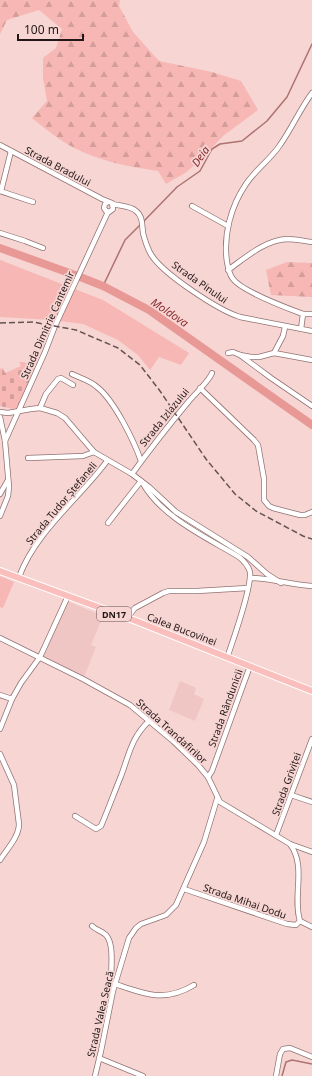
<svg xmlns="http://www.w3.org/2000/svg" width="312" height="1076" font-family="'Noto Sans',sans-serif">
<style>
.built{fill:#f0c6c4}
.forest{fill:url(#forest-firs)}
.cemetery{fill:url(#cemetery-stones)}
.park{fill:#f7b7b4}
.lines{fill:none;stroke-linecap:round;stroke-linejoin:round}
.stream{stroke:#ad7270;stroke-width:1.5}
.river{stroke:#e89996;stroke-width:8}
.minor-casing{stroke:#917372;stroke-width:6}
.highway-casing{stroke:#fff;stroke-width:8}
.minor{stroke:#fff;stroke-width:4.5}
.highway{stroke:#fabfbd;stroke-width:6}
.rail{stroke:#665452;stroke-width:1.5;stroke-dasharray:6 3;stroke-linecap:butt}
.labels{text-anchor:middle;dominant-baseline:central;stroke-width:3.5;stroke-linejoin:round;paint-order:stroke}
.shield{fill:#f6d5d3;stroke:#62504f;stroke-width:1}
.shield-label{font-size:9px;font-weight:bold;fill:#221716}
.street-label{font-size:10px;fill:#221716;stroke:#f6d5d3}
.water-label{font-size:11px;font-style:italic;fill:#882c30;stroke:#f6d5d3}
</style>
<defs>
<pattern id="forest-firs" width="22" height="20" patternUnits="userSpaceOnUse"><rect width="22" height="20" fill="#f7b7b4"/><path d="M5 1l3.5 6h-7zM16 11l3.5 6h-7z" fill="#d39d9a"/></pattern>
<pattern id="cemetery-stones" width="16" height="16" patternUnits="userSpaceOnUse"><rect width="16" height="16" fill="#f7b7b4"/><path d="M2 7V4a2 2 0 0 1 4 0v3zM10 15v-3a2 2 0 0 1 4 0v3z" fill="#d39d9a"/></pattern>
</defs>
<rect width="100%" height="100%" fill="#f6d5d3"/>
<g class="built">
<path d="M67,601L103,616L91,645L96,647L84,677L44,656Z"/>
<path d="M180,681L196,688L194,694L204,699L195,721L169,710Z"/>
</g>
<g class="forest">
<path d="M0,0H120L119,6L133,32L159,61L212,72L241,81L258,110L223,136L197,163L185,173L166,184L158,171C133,167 107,163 83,152C64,144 48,131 32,118L47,101L43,78V58L56,48L62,29L39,10L7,20L0,34Z"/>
<path d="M287,262L312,263V297L271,295L266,270Z"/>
</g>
<path class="cemetery" d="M19,362H24L35,368L17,408L13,409L0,406V369L3,368L5,373L21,366Z"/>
<g class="park">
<path d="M0,260L103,300L189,353L181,365L159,357L150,370L138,355L118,340L83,324L52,320L0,317Z"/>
<path d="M0,576L14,582L3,608L0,607Z"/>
</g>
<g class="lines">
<g class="stream">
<path d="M144,221L177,187L200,171L212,149L220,144L242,141L267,121L287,97L312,44"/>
<path d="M103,286L125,240L141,224"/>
<path d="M282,1076L286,1062L292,1060L312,1064"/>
</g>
<path class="river" d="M0,248L75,275L103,286L149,310L312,425"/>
<g class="minor-casing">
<g id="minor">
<path d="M0,145L102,199L112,203L113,209L109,212L106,211L104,208L105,204L108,202"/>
<path d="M0,191L33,202"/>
<path d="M1,191L11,151"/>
<path d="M113,204C119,206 131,206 136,211C143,216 142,226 143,233C145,241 148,250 152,256C165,275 218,310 240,317L312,331"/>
<path d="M192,206L228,226"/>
<path d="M0,233L25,241L43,248"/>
<path d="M228,270C245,258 265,240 287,239C295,239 304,241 312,242"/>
<path d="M303,314H312"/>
<path d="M301,329L303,314C287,308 243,292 233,279C229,274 228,268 227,262C223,235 231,206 246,184C256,169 271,159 280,145C292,128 300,109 312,93"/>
<path d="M228,353L233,352L240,355L251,357H259L274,353L312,360"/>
<path d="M274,353L283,336L285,327"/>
<path d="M240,355L271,378L312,406"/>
<path d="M72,374C80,378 91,381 97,387C114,400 134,441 141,461"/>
<path d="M200,388L254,440L258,445L264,479V500L269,506L273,508L300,515H305L312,512"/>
<path d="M40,408L46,394L58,379L61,378L73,385"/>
<path d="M0,412L8,413L31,409L40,408L57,413L65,418L94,452L132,474L149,487L176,512L248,557L267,574L281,583"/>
<path d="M0,417L5,441L9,487L8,496L0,516"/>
<path d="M5,441L45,352L55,326L108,212"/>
<path d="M28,458L83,456L94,452"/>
<path d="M132,474C150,449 169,425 189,401C195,394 209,381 212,373"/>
<path d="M142,482C161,517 206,537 239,557C244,561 248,565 250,572C252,588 233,640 227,658"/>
<path d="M0,494L8,480"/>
<path d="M108,523L141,481"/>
<path d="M19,577C36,531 79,499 107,461"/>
<path d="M250,578C271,578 291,585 312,586"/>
<path d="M127,618L135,608L163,593L169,591H197L248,588"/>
<path d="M0,638L83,679L130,705L173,741L198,765L208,777L220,802L290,844C307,867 292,896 300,921"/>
<path d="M0,695L12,699"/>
<path d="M0,729L12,699L21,683L40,657L68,596"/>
<path d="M0,754L14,785L19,824C19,837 7,849 0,860"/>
<path d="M208,777L212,771L250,666"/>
<path d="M291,795L312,802"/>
<path d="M75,816L96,829L101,826C108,810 114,793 121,776C129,755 131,738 149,721"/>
<path d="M276,835L312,739"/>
<path d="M290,844L312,852"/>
<path d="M184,889L287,924L296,925L300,921"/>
<path d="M300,921L312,927"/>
<path d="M92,926C96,930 102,931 106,935C116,946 109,975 112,989"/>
<path d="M115,984C145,994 164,1003 194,985"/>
<path d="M99,1058L143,1076"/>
<path d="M95,1076L101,1051L113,991L129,938L136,928L141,924L166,915L176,905L204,842L217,799"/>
<path d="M276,1076L280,1054L283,1049L290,1048L312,1057"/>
</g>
</g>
<g class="highway-casing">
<path id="highway" d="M0,571L136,621L312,691"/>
</g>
<use href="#minor" class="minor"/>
<use href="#highway" class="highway"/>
<path class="rail" d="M0,323L33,322L76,330L118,348L140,365L160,391L206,459L235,494L256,511L303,536L312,539"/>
</g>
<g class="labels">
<rect class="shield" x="97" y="607" width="34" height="14" rx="3"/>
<g class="shield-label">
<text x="114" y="614">DN17</text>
</g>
<g class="street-label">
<text transform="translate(58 166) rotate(28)">Strada Bradului</text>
<text transform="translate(200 282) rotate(35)">Strada Pinului</text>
<text transform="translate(47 325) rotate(-66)">Strada Dimitrie Cantemir</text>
<text transform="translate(164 417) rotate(-51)">Strada Izlazului</text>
<text transform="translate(61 503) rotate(-50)">Strada Tudor Ștefaneli</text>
<text transform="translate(182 629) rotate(21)">Calea Bucovinei</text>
<text transform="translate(225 708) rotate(-70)">Strada Rândunicii</text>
<text transform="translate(172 731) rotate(42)">Strada Trandafirilor</text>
<text transform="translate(286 784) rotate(-70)">Strada Griviței</text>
<text transform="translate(245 901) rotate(19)">Strada Mihai Dodu</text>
<text transform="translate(100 1014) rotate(-77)">Strada Valea Seacă</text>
</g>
<g class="water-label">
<text transform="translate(200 156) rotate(-55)">Deia</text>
<text transform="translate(170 312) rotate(34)">Moldova</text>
</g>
</g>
<path d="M18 34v6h65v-6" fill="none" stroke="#221716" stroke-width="2"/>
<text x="24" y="34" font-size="12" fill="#221716" stroke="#f6d5d3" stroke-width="3" paint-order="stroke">100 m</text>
</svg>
